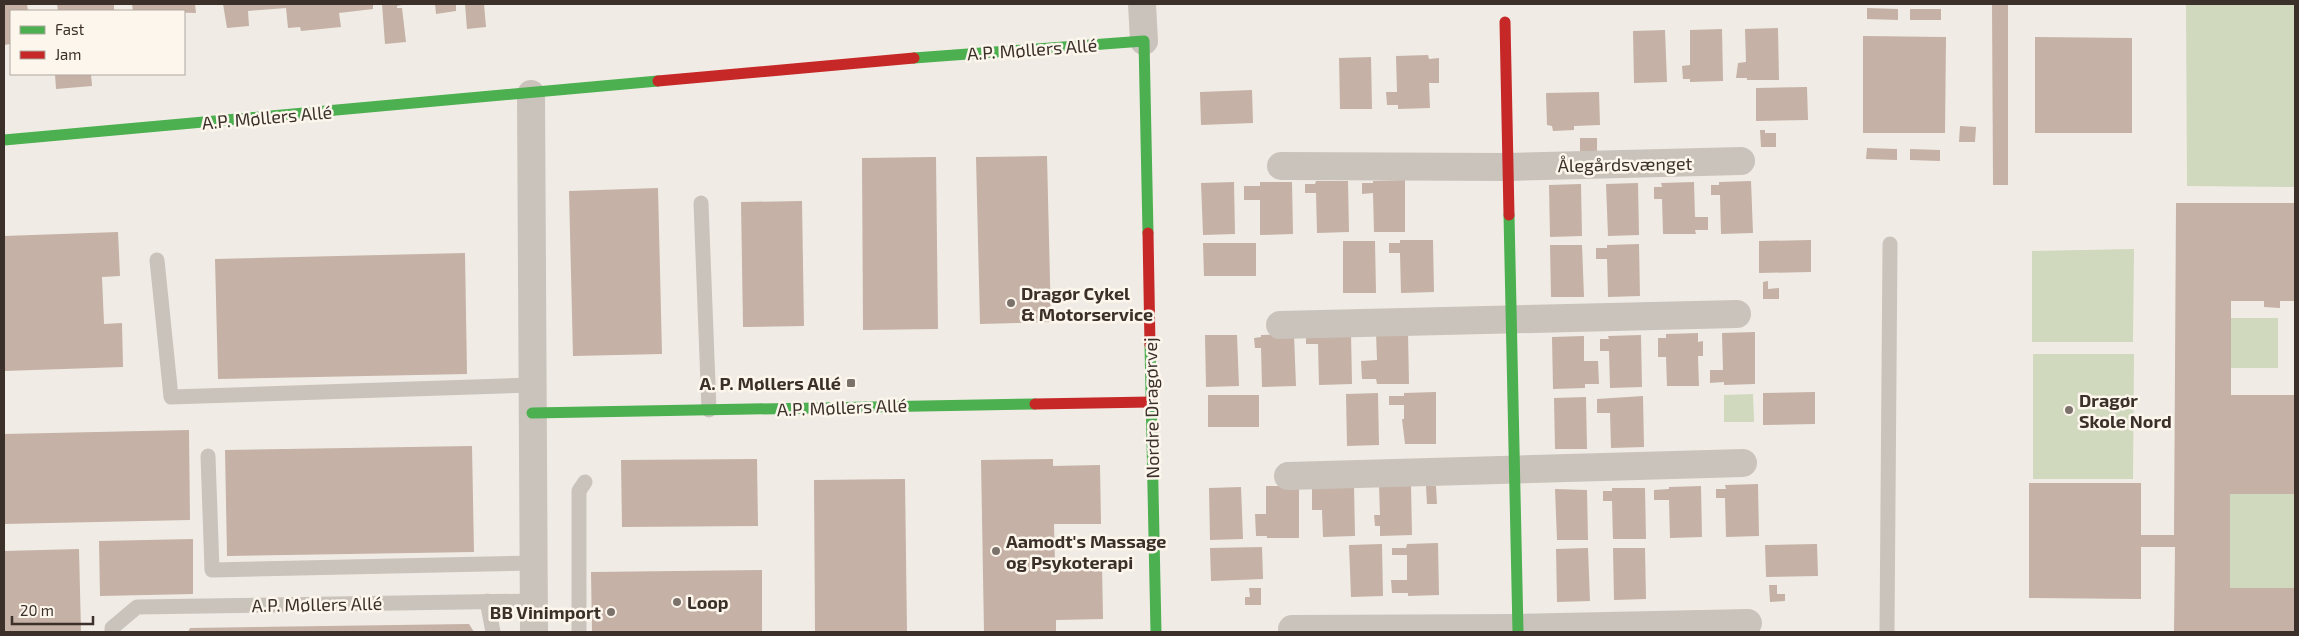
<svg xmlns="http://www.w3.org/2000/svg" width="2299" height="636" font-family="'Exo 2',sans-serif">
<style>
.green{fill:#d0d8bd}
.building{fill:#c5b1a5}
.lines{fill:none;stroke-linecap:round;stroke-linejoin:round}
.lane{stroke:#cac3bc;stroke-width:15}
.street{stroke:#cac3bc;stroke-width:28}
.fast{stroke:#4caf50;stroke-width:11}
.jam{stroke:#c62828;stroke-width:11}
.poi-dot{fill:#7b726b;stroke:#fcf6ed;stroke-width:2}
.labels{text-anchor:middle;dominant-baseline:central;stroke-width:5;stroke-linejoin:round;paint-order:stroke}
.street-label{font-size:18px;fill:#3c312a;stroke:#fcf6ed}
.poi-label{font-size:18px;font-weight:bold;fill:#3c312a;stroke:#fcf6ed;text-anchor:start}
</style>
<rect width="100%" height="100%" fill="#f0ece5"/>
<g class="green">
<path d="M2186,4H2295V187L2187,186Z"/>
<path d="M2134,249L2133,342H2032V251Z"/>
<rect x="2231" y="318" width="47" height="50"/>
<path d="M2033,354H2134L2133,479H2033Z"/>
<path d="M1753,394L1754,422H1724V395Z"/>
<rect x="2230" y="494" width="65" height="94"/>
</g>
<g class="building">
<path d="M4,4H27L28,11H11V44L4,45Z"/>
<path d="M57,4H114V11H58Z"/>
<path d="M132,4H195L196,13L133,11Z"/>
<path d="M223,4H373V9L339,13L341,27L301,31L300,27L288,28L286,8L248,11L249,26L227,28Z"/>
<path d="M382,4H407L397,6V8H402L406,42L385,44Z"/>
<path d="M435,4H456V11L436,14Z"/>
<path d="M465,4H484L486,27L467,29Z"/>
<path d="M1992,4H2008V185H1993Z"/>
<path d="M1867,8L1898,9V20L1867,19Z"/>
<rect x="1910" y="9" width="31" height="11"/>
<path d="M1778,28L1779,80H1747V78H1736L1738,63L1746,62L1745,29Z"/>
<path d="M1722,29L1723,81L1690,82V79H1683L1682,66L1690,65V30Z"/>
<path d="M1665,30L1667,82L1634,83L1633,31Z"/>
<path d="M1863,36L1946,37L1945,133H1863Z"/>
<path d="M2035,37L2132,38V133H2035Z"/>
<path d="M1428,55L1429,59L1439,58V83H1429L1430,108L1398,109V105H1387L1386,92H1397L1396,56Z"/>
<path d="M1371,57L1372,109H1340L1339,58Z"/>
<path d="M55,74H91L92,86L56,89Z"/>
<path d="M1807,87L1808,120L1756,121V88Z"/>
<path d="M1252,90L1253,123L1201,125L1200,92Z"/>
<path d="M1599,92L1600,125L1574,126V130L1553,131L1552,126L1547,125L1546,93Z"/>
<path d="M1960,126L1976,127L1975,142H1959Z"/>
<path d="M1760,130H1765V133H1776V147H1761Z"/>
<rect x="1580" y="138" width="17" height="13"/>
<path d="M1867,148L1897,149V160L1866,159Z"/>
<path d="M1910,149L1940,150V161L1910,160Z"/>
<path d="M1047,156L1051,322L980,324L976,157Z"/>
<path d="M936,157L938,329L863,330L862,158Z"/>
<path d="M1405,180V232H1374L1373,193L1362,194V183H1373V181Z"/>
<path d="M1316,181H1348L1349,232L1317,233L1316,193H1305V184H1315Z"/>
<path d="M1751,181L1753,233L1721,234L1720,195H1711V185H1719V182Z"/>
<path d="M1234,182L1235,234L1203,235L1201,183Z"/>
<path d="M1260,182H1292L1293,234L1260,235V200H1244V186H1260Z"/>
<path d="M1694,182L1695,217H1708V230H1695L1696,234H1663L1662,199H1654V187H1662L1661,183Z"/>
<path d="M1638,183L1639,235L1608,236L1606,184Z"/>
<path d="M1581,184L1582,236L1550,237L1549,185Z"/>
<path d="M658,188L662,354L573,356L569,191Z"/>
<path d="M802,201L804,326L743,327L741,202Z"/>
<path d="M2176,203H2295V301H2280V308L2264,307V301H2231V395H2295V494H2230V588H2295V632H2174L2175,547H2141V599L2029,598V483H2141V535H2174Z"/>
<path d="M118,232L120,276L102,277L104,324L122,323L123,367L4,371V236Z"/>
<path d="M1400,240H1433L1434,292L1401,293L1400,253H1389V243H1400Z"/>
<path d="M1811,240V272L1759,273V241Z"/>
<path d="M1343,241H1375L1376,293H1343Z"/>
<path d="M1203,243H1256V276H1204Z"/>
<path d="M1639,244L1640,296L1608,297L1607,259H1596V248H1607V245Z"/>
<path d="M1550,245H1582L1584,297H1551Z"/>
<path d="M465,253L467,374L218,379L215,259Z"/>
<path d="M1768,281V289L1779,288V299H1763V282Z"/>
<path d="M1408,332L1409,384H1377L1376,379H1362L1361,361L1377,360L1376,333Z"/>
<path d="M1755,332V384L1724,385V382L1710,383V370H1723L1722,333Z"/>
<path d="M1351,333L1352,384L1319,385L1318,344H1306V336Z"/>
<path d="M1698,333V342L1703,341V356H1698L1699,386H1667L1666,357H1658V338H1666V334Z"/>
<path d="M1294,334L1296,386L1262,387L1261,348H1255L1254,338L1261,337V335Z"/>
<path d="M1205,335H1237L1239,386L1206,387Z"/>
<path d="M1641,335L1642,387L1610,388L1609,351H1600V339H1609L1608,336Z"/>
<path d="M1584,336V361H1598L1599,384H1585V388L1553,389L1552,337Z"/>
<path d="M1436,392V444H1405L1402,419H1404V405H1389V396H1404V393Z"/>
<path d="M1815,392V424L1763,425V393Z"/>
<path d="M1378,393L1379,445L1347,446L1346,394Z"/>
<rect x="1208" y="395" width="51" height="32"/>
<path d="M1643,396L1644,447L1611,448L1610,413H1597V399Z"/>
<path d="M1586,397L1587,449H1555L1554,398Z"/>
<path d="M189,430L190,520L4,524V434Z"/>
<path d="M472,446L474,552L227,556L225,450Z"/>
<path d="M757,459L758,526L622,527L621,460Z"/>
<path d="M1053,459V466L1100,465L1101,524H1054L1055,565L1102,564L1103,619L1056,620V631L984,632L981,460Z"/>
<path d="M905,479L907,632H815L814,480Z"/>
<path d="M1758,484L1759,536L1726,537L1725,498H1716V489H1726L1725,485Z"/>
<path d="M1354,485L1355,536L1323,537L1322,510H1312V489Z"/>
<path d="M1379,485H1411L1412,535L1380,536V526H1375L1374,515H1380Z"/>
<path d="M1266,486H1299V538H1267V536H1256L1255,514H1266Z"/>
<path d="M1426,486H1436L1437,504H1427Z"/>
<path d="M1701,486L1702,537L1670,538L1669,500H1654V490L1669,489V487Z"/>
<path d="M1241,487L1243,539L1210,540L1209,488Z"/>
<path d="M1612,488H1645L1646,539H1613L1612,501H1603V491H1612Z"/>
<path d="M1555,489L1587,490L1588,540H1557Z"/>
<path d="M193,539V594L100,596L99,541Z"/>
<path d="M1438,543L1439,595L1408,596V593H1392L1391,580H1407V555H1392V548H1406L1407,544Z"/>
<path d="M1382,544L1383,596L1351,597L1349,545Z"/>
<path d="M1817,544L1818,576L1766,577L1765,545Z"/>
<path d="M1262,547L1263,579L1211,581L1210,548Z"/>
<path d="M1588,548L1590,601L1557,602L1556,549Z"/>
<path d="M1613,548H1645L1646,599L1614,600Z"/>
<path d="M79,549L81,632H4V551Z"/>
<path d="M762,570V632H592L591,572Z"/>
<path d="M1769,585H1777V594H1785V601L1770,602Z"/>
<path d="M1249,588H1261V605H1245V597H1250Z"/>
<path d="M469,624L474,632H188L190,628Z"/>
</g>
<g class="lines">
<g class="lane">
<path d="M701,203L709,410"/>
<path d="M157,260L171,397L532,385"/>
<path d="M208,456L212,570L533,563"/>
<path d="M487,601L493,632"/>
<path d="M112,632V628L137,607L534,601"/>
<path d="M579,632V491L585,482"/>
<path d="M1887,632L1890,244"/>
</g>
<g class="street">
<path d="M1142,4L1144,41"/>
<path d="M531,94L534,632"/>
<path d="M1281,166L1508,167L1741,161"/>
<path d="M1280,325L1737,314"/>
<path d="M1288,476L1743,463"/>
<path d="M1292,629L1518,628L1748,623"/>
</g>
<g class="fast">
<path d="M914,58L1144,41L1148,233"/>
<path d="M4,140L658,81"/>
<path d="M1509,215L1518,632"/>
<path d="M1150,345L1156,632"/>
<path d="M532,413L1035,404"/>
</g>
<g class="jam">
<path d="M1505,22L1509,215"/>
<path d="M658,81L914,58"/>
<path d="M1148,233L1150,345"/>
<path d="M1035,404L1151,402"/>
</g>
</g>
<g class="poi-dot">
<circle cx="1011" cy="303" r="5"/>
<rect x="846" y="378" width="10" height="10" rx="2.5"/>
<circle cx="2069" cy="410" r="5"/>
<circle cx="996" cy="551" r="5"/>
<circle cx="677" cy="602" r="5"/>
<circle cx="611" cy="612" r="5"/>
</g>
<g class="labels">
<g class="street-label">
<text transform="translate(1032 49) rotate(-4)">A.P. Møllers Allé</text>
<text transform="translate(267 117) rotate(-5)">A.P. Møllers Allé</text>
<text transform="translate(1625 164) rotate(-1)">Ålegårdsvænget</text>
<text transform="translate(842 407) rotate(-2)">A.P. Møllers Allé</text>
<text transform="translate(1151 408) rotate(-91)">Nordre Dragørvej</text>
<text transform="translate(317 604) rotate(-1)">A.P. Møllers Allé</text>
</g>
<g class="poi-label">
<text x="1021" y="293">Dragør Cykel<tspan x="1021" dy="21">&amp; Motorservice</tspan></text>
<text x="841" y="383" text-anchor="end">A. P. Møllers Allé</text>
<text x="2079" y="400">Dragør<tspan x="2079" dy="21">Skole Nord</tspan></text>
<text x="1006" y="541">Aamodt's Massage<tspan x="1006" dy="21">og Psykoterapi</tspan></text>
<text x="687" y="602">Loop</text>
<text x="601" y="612" text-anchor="end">BB Vinimport</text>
</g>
</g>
<rect width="2299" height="636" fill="none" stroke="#3c312a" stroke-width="10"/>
<rect x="10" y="10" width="175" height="65" fill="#fcf6ed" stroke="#afa79f"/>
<rect x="20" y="26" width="25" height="8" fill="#4caf50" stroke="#afa79f"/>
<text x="55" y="35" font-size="15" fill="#3c312a">Fast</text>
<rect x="20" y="51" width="25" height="8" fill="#c62828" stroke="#afa79f"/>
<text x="55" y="60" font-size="15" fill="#3c312a">Jam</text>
<path d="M12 616v8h81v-8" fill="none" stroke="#3c312a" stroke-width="2.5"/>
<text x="20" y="616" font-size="15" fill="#3c312a" stroke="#fcf6ed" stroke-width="4" paint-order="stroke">20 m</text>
</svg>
